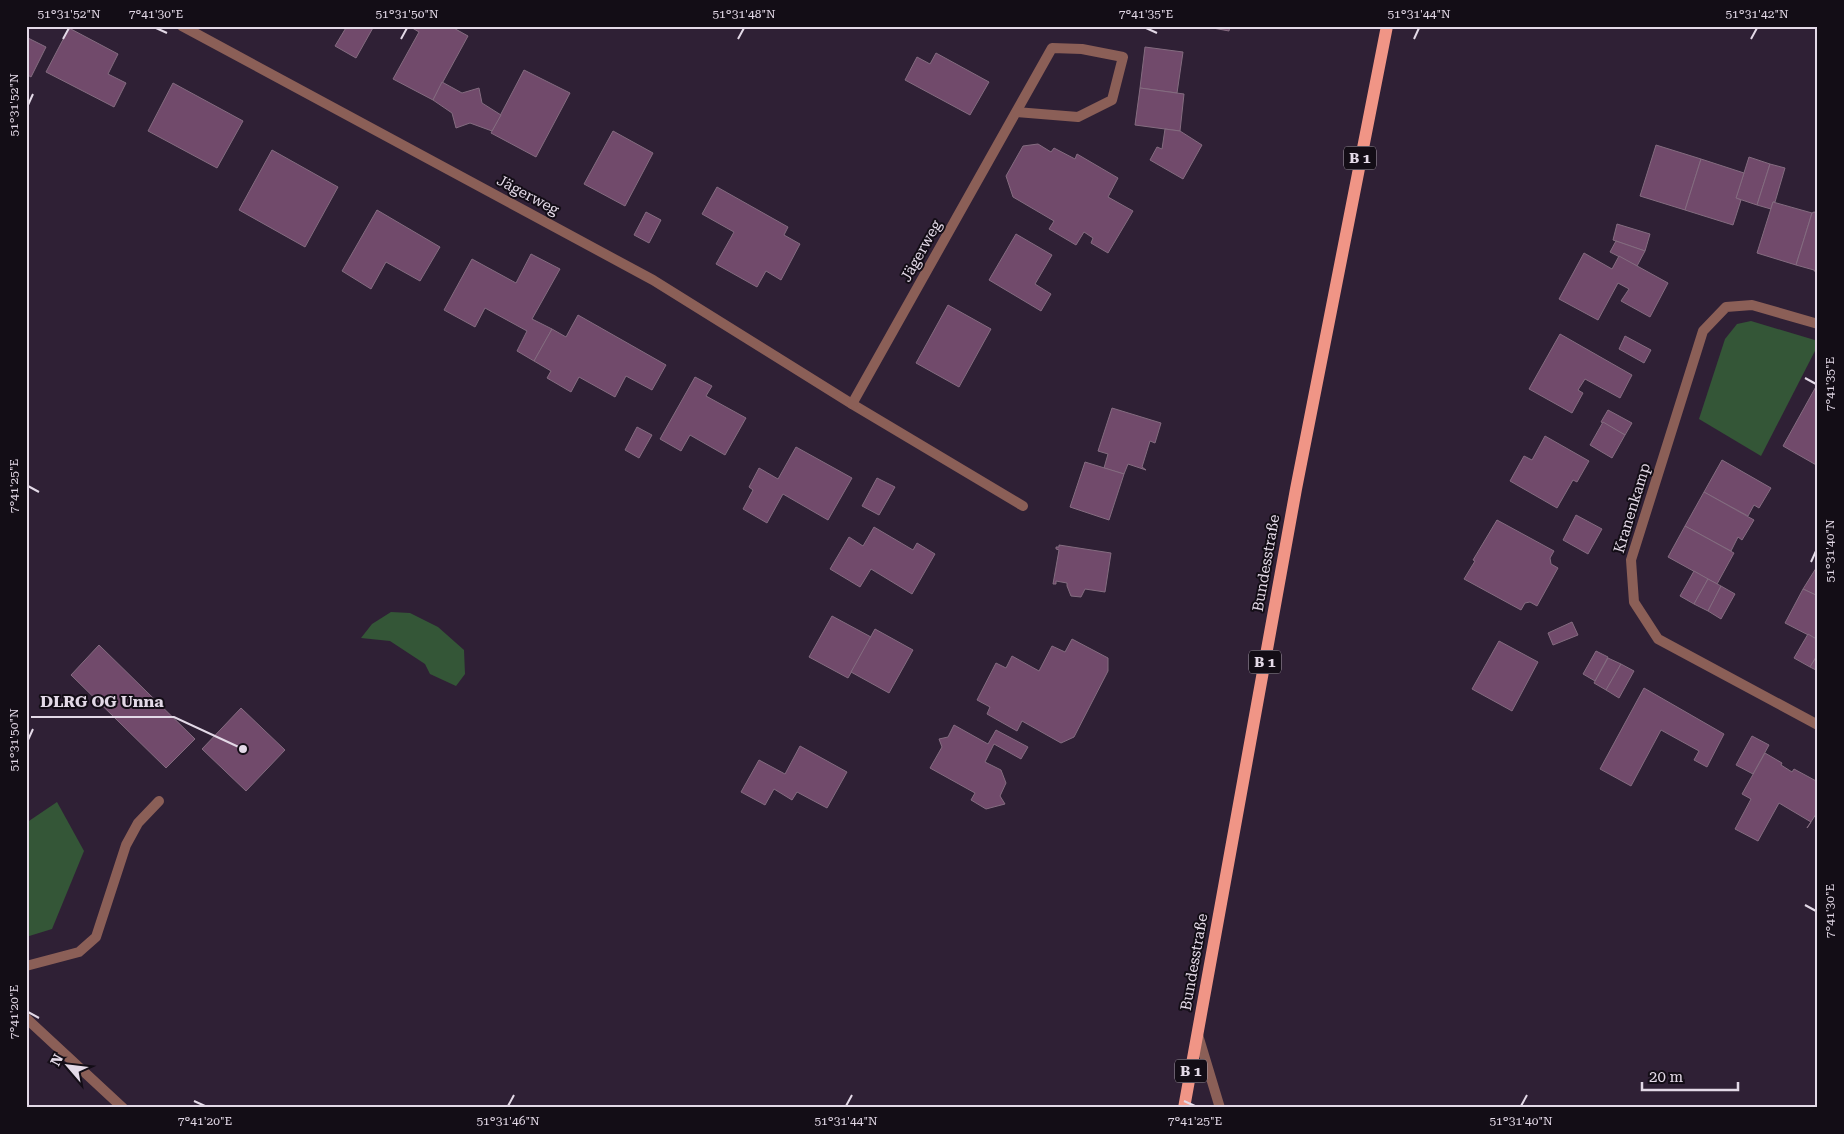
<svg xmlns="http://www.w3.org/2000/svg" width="1844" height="1134" font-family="'Roboto Serif',serif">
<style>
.green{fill:#345637}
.building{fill:#714a6b;stroke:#846c80}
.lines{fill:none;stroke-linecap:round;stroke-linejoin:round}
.service{stroke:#8b5f57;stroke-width:10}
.minor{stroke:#8b5f57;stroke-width:10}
.primary{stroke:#f09586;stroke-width:12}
.ticks{fill:none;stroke:#e3d9e7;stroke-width:2}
.labels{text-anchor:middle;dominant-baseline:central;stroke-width:4;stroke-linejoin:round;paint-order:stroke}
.shield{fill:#130d16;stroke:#a59ca8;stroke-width:1}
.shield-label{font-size:14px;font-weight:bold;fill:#e3d9e7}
.street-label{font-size:15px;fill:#e3d9e7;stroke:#130d16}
.leader{fill:none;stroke:#e3d9e7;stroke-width:2}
.callout-dot{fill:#e3d9e7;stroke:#130d16;stroke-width:2}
.callout-label{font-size:16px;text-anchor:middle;font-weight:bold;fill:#e3d9e7;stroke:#130d16;stroke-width:4;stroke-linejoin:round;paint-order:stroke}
.neatline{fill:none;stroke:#e3d9e7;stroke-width:2}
.ticks-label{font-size:12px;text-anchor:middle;fill:#e3d9e7}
</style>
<rect width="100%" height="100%" fill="#2f2035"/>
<g class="green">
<path d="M1751,321L1818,341V345L1761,456L1699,419L1725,339L1737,324Z"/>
<path d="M391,612L410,613L438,627L464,650L465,674L456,686L430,674L425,664L390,641L361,638L372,624Z"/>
<path d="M57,802L84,851L52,929L26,937V823Z"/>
</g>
<g class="building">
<path d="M347,26H374L356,58L335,46Z"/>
<path d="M409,26H450L468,36L433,100L393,79L419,32Z"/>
<path d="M1202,26H1230L1229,31Z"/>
<path d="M69,28L118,54L108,74L126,83L114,107L46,72Z"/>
<path d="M26,37L46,47L31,77L26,74Z"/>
<path d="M1145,47L1183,52L1177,93L1140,88Z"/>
<path d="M936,53L989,82L970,115L905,80L917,57L930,64Z"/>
<path d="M524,70L570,93L536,157L491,133Z"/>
<path d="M442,82L462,93L479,88L482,103L501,115L492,131L470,123L456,128L452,113L433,100Z"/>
<path d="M173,83L243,121L217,168L148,131Z"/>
<path d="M1140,88L1184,94L1180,131L1135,125Z"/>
<path d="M1165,129L1180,131L1202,145L1183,179L1150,160L1157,147L1162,149Z"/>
<path d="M613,131L653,153L625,206L584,184Z"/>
<path d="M1038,144L1051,152L1054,148L1075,159L1077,154L1118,178L1108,197L1133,211L1108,253L1091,243L1093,238L1084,232L1076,245L1049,229L1054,221L1013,197L1006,176L1023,146Z"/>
<path d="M1656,145L1701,159L1685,210L1640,196Z"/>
<path d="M272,150L338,187L305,247L239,210Z"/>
<path d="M1749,157L1770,164L1757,205L1736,198Z"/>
<path d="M1701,159L1744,173L1736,198L1741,200L1733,225L1685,210Z"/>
<path d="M1770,164L1785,168L1775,202H1773L1771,209L1757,205Z"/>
<path d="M717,187L788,227L784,235L800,244L781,280L766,271L757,287L716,264L734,232L702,214Z"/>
<path d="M1773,202L1812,213L1796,265L1757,253Z"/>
<path d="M377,210L440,247L420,281L386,262L371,289L342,271Z"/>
<path d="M646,212L661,220L649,243L634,235Z"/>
<path d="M1814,212L1818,213V276L1814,270L1796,265L1812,213Z"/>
<path d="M1617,224L1650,234L1645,251L1613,240Z"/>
<path d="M1016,234L1052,255L1035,284L1051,294L1041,311L989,280Z"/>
<path d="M1616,241L1645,251L1637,266L1610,252Z"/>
<path d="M1584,253L1612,269L1619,256L1668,283L1650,317L1621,301L1629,289L1618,283L1598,320L1559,299Z"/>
<path d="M531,254L560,269L532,319L552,329L534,361L517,351L527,331L485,308L475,327L444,310L472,259L516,283Z"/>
<path d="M948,305L991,329L959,387L916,363Z"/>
<path d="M578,315L666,365L652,390L626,376L615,397L579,377L571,392L547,378L551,371L534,361L552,329L566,337Z"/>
<path d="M1560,334L1632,375L1620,398L1585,379L1578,390L1583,393L1572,413L1529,389Z"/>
<path d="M1625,336L1651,350L1644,363L1619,349Z"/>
<path d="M695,377L712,386L706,396L746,418L725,455L690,435L681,451L660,439Z"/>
<path d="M1818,383V466L1783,446Z"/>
<path d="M1112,408L1161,423L1155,443L1150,441L1142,467L1146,470L1128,464L1124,474L1104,468L1108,454L1098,451Z"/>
<path d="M1608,410L1632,423L1625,435L1601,422Z"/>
<path d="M1603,422L1625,435L1612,458L1590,445Z"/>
<path d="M637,427L652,435L639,458L625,450Z"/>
<path d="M1545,436L1589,461L1577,482L1573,480L1557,508L1510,481L1524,456L1532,460Z"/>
<path d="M796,447L852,478L828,520L783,494L767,523L743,509L753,490L749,487L759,468L778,479Z"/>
<path d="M1722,460L1771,488L1759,508L1754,505L1748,516L1704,492Z"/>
<path d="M1085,462L1124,474L1109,520L1070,507Z"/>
<path d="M877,478L895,487L879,515L862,506Z"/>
<path d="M1704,492L1754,520L1742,540L1738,537L1731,551L1685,526Z"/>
<path d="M1576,515L1602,529L1588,554L1563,540Z"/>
<path d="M1497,520L1554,551L1550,558L1551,564L1558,568L1537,606L1530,602L1525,603L1521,610L1464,579L1475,561L1473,560Z"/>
<path d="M1685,526L1734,553L1717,584L1668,557Z"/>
<path d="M874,527L913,550L917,543L935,554L912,594L871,569L860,587L830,569L849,537L863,546Z"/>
<path d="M1059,545L1111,553L1105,592L1085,589L1081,597L1071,596L1067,586V583L1056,581V584H1053L1059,550L1056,549V547H1059Z"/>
<path d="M1818,565V596L1803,589Z"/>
<path d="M1694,571L1708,579L1694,604L1680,596Z"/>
<path d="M1708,579L1721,586L1708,611L1694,604Z"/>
<path d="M1721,586L1735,594L1721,619L1708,611Z"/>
<path d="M1803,589L1818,596V640L1785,623Z"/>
<path d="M832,616L871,637L848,678L809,657Z"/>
<path d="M1572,622L1578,635L1553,645L1548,633Z"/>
<path d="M875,629L913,650L889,693L851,672Z"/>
<path d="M1808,634L1818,640V654L1810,667L1794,658Z"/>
<path d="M1072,639L1108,658V671L1074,737L1061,743L1022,721L1017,731L987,714L990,707L977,700L996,663L1006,668L1012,656L1039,671L1052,646L1065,652Z"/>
<path d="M1499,641L1538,662L1512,711L1472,689Z"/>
<path d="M99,645L195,739L166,768L71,675Z"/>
<path d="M1596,651L1608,657L1595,681L1583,674Z"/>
<path d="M1818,654V671L1810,667Z"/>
<path d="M1608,658L1621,664L1606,690L1594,683Z"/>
<path d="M1621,664L1634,671L1619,698L1606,690Z"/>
<path d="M1644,688L1724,734L1707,767L1694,760L1699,751L1661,730L1631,786L1600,769Z"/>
<path d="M241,708L285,750L246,791L202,749Z"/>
<path d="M954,725L988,744L996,730L1028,747L1021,759L994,744L985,762L1001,770L1006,783L1000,796L1005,804L986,809L971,800L975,793L930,768L942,747L939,739L948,737Z"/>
<path d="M1752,736L1769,745L1753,774L1736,765Z"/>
<path d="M800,746L847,772L827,808L797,792L792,800L774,789L765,805L741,792L759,760L785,774Z"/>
<path d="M1765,753L1782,763L1781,765L1792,772L1794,769L1818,782V811L1807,828L1811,822L1779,803L1758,841L1735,829L1751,799L1742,794Z"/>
</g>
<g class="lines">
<g class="service">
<path d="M26,966L79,952L96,937L126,845L138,823L159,801"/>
<path d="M1198,1035L1220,1108"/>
</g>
<g class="minor">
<path d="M182,26L653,280L852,404L1023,506"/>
<path d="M1818,324L1752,305L1726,307L1703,331L1631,560L1634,602L1658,639L1818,725"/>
<path d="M852,404L1016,112L1078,117L1112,100L1123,57L1082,49L1052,48L1016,112"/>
<path d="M26,1018L123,1108"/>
</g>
<path class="primary" d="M1184,1108L1296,489L1387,26"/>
</g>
<path class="ticks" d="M156,28L167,33M1146,28L1157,33M63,39L69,28M401,39L407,28M738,39L744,28M1414,39L1419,28M1751,39L1757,28M28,105L33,94M1805,378L1816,384M28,486L39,492M1811,562L1816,551M28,740L33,729M1805,905L1816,911M28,1012L39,1018M194,1101L205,1106M1184,1101L1195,1106M508,1106L514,1095M846,1106L852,1095M1521,1106L1527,1095"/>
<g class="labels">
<g class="shield">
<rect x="1344" y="146.5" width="32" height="23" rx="4"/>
<rect x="1249" y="650.5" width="32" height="23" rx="4"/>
<rect x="1175" y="1059.5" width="32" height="23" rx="4"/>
</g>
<g class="shield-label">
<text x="1360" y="158">B 1</text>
<text x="1265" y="662">B 1</text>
<text x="1191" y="1071">B 1</text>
</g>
<g class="street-label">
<text transform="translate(528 195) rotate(28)">Jägerweg</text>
<text transform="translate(921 251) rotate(-61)">Jägerweg</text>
<text transform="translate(1632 508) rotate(-73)">Kranenkamp</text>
<text transform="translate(1266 563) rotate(-80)">Bundesstraße</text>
<text transform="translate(1194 962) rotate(-80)">Bundesstraße</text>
</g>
</g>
<path class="leader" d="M243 749L174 717H31"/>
<circle class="callout-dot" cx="243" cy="749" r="5"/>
<g class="callout-label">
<text x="102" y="707">DLRG OG Unna</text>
</g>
<rect width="1844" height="1134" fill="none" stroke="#130d16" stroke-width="55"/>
<g transform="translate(68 1066) rotate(298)" stroke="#130d16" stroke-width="4" paint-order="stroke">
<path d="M0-4L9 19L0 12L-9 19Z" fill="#e3d9e7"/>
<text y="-8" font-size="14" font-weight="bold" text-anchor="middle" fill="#e3d9e7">N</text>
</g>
<path d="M1642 1082v8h96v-8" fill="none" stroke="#e3d9e7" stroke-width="2.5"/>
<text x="1649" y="1082" font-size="15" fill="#e3d9e7" stroke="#130d16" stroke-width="4" paint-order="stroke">20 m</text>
<rect x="28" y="28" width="1788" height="1078" class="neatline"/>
<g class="ticks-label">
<text x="69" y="18">51°31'52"N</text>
<text x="156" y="18">7°41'30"E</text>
<text x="407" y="18">51°31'50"N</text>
<text x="744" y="18">51°31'48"N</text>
<text x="1146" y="18">7°41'35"E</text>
<text x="1419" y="18">51°31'44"N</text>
<text x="1757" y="18">51°31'42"N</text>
<text transform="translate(14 105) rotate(-90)" y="4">51°31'52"N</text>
<text transform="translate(1830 384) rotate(-90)" y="4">7°41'35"E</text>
<text transform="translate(14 486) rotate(-90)" y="4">7°41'25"E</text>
<text transform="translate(1830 551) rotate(-90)" y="4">51°31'40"N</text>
<text transform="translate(14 740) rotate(-90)" y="4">51°31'50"N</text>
<text transform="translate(1830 911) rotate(-90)" y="4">7°41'30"E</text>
<text transform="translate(14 1012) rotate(-90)" y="4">7°41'20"E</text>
<text x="205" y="1125">7°41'20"E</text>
<text x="508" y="1125">51°31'46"N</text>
<text x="846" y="1125">51°31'44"N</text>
<text x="1195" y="1125">7°41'25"E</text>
<text x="1521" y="1125">51°31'40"N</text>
</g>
</svg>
